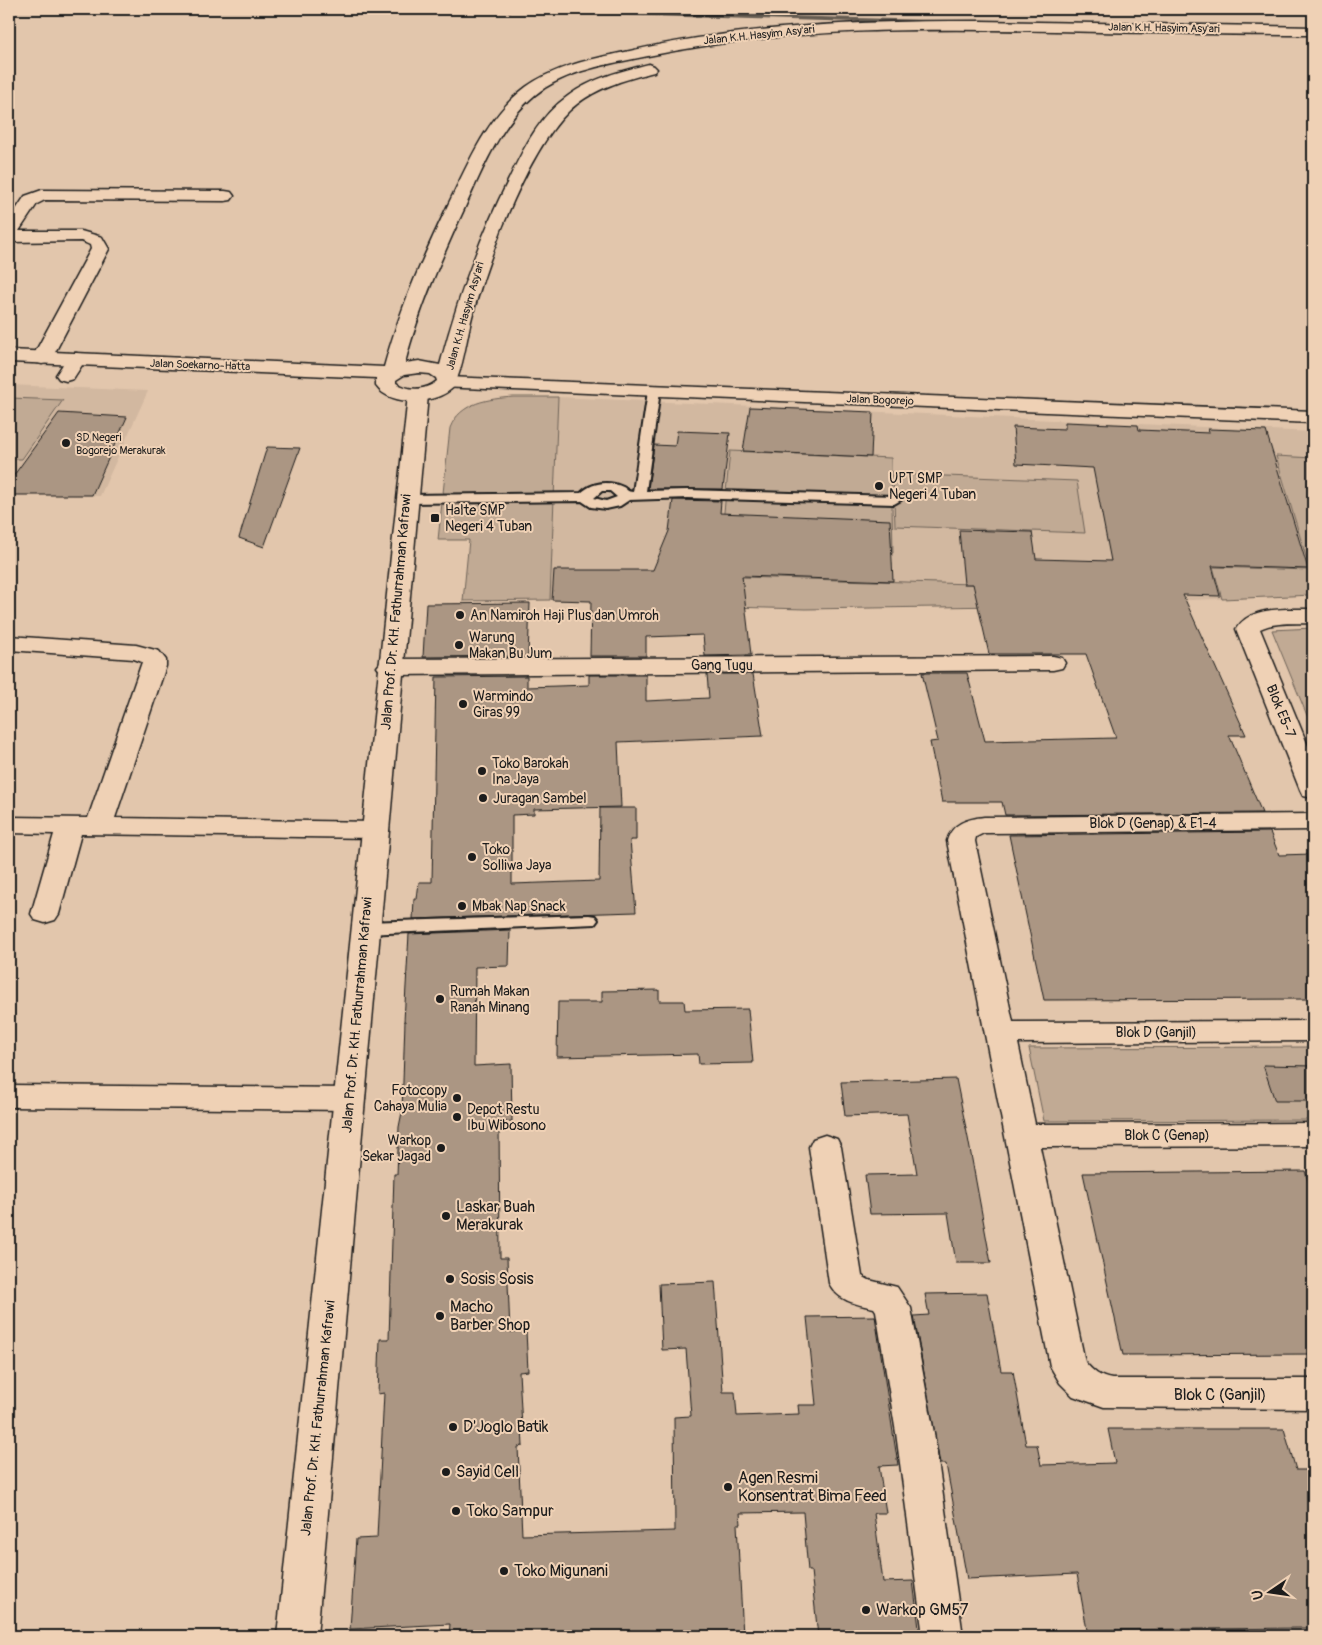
<svg xmlns="http://www.w3.org/2000/svg" width="1322" height="1645" font-family="Pangolin,sans-serif">
<style>
.built{fill:#d2b8a0}
.green{fill:#c1aa94;stroke:#6e6358}
.lines{fill:none;stroke-linecap:round;stroke-linejoin:round}
.stream{fill:#655b51;fill-rule:evenodd}
.building{fill:#ab9683;stroke:#1c1c1c}
.lane-casing{stroke:#1c1c1c;stroke-width:4}
.street-casing{stroke:#1c1c1c;stroke-width:3}
.secondary-casing{stroke:#1c1c1c;stroke-width:3}
.highway-casing{stroke:#1c1c1c;stroke-width:3}
.lane{fill:#efd1b5;fill-rule:evenodd}
.street{fill:#efd1b5;fill-rule:evenodd}
.secondary{fill:#efd1b5;fill-rule:evenodd}
.highway{fill:#efd1b5;fill-rule:evenodd}
.poi-dot{fill:#1c1c1c;stroke:#efd1b5;stroke-width:2}
.labels{text-anchor:middle;dominant-baseline:central;stroke-width:4;stroke-linejoin:round;paint-order:stroke}
.far-street-label{font-size:11px;fill:#1c1c1c;stroke:#efd1b5}
.far-poi-label{font-size:11px;fill:#1c1c1c;stroke:#efd1b5;text-anchor:start}
.poi-label{font-size:14px;fill:#1c1c1c;stroke:#efd1b5;text-anchor:start}
.street-label{font-size:14px;fill:#1c1c1c;stroke:#efd1b5}
.near-poi-label{font-size:16px;fill:#1c1c1c;stroke:#efd1b5;text-anchor:start}
.near-street-label{font-size:16px;fill:#1c1c1c;stroke:#efd1b5}
</style>
<rect width="100%" height="100%" fill="#e2c6ac"/>
<filter id="ink" filterUnits="userSpaceOnUse"><feTurbulence type="fractalNoise" baseFrequency=".02" numOctaves="2"/><feDisplacementMap in="SourceGraphic" scale="10" xChannelSelector="R" yChannelSelector="G"/><feConvolveMatrix kernelMatrix="1 2 1 2 8 2 1 2 1" color-interpolation-filters="sRGB"/></filter>
<g filter="url(#ink)">
<g class="built">
<path d="M9,385L148,391L100,496L9,495Z"/>
<path d="M504,397H558L1313,432V595L1068,605L805,609L550,600L463,601L469,540H438L450,428L456,416L466,408L478,402Z"/>
</g>
<g class="green">
<path d="M513,397H558L550,600L463,601L469,540H438L450,428C460,402 489,399 513,397Z"/>
<path d="M10,398L63,400L22,459H9Z"/>
<path d="M730,451L891,458L893,553L746,548L722,533Z"/>
<path d="M1276,456L1313,458V595L1222,599L1213,567L1310,570Z"/>
<path d="M893,474L1077,481L1085,533L895,526Z"/>
<path d="M740,577L1137,589L1068,605L805,609L728,607Z"/>
<path d="M1313,628V730L1272,630Z"/>
<path d="M1313,1047V1120L1044,1121L1029,1048Z"/>
</g>
<g class="lines">
<path class="stream" d="M478,9H534L929,20L932,22L929,24L481,11Z"/>
</g>
<g class="building">
<path d="M750,407L873,412L871,457L743,451Z"/>
<path d="M59,413L127,417L92,495H9V482Z"/>
<path d="M1065,422L1138,425L1139,430L1209,433L1208,429L1266,431L1308,569L1212,566L1220,596L1183,595L1246,735H1229L1262,813L1005,815L1002,802H942L930,742L938,741L922,673H967L985,741L1116,738L1086,654H989L973,584H964L959,530L1032,532L1036,559L1111,561L1093,468L1016,464L1013,427L1065,429Z"/>
<path d="M677,431L730,433L723,489H648L654,445L675,446Z"/>
<path d="M267,447L300,448L264,547L239,538Z"/>
<path d="M673,500L721,501L720,513L890,520L893,581L742,576L751,655L705,656L703,635L646,637V656H590L591,601L552,600L554,570H653L669,531Z"/>
<path d="M530,603L528,656L423,657L426,604Z"/>
<path d="M707,674H753L763,736L618,742L621,807L534,809V814L512,815V884L599,881L600,808H636V840H630L636,912L413,919L414,899H417L419,882H432L436,677L527,676V687L589,685V675H646V701L709,698Z"/>
<path d="M1270,832L1279,855L1313,854V999L1044,1000L1009,835Z"/>
<path d="M510,930L509,966L475,967L474,1066L511,1064L512,1121L499,1122L500,1258H507L510,1332L526,1331L528,1371L519,1372L523,1446L518,1447L522,1535L675,1531L674,1417L691,1416L686,1349L662,1350L659,1284L715,1282L723,1392H735L737,1416L799,1414L798,1405H816L807,1317L875,1316L898,1465L879,1466L886,1513H874L883,1582L913,1581L920,1636H818L811,1571H808L803,1512L740,1513L741,1524H737L743,1636H449L450,1624L350,1629L356,1539L377,1538L384,1393L378,1394L380,1339H389L394,1174H397L399,1127L402,1112L405,1021H404L409,934Z"/>
<path d="M659,990V1001H684L685,1010L748,1009L753,1063L699,1064L698,1054L557,1057L558,1002H602V991Z"/>
<path d="M1263,1065L1313,1066V1101H1275Z"/>
<path d="M956,1079L968,1138L991,1263H956L948,1213L870,1214L865,1175L917,1174L907,1114L845,1116L841,1082Z"/>
<path d="M1305,1171L1313,1198V1354L1123,1355L1083,1173Z"/>
<path d="M987,1293L1001,1371H1013L1026,1445H1037L1041,1465L1115,1463L1108,1429H1284L1296,1470H1313V1628L1087,1630L1077,1574L967,1579L946,1464H940L914,1316L929,1315L925,1294Z"/>
</g>
<g class="lines">
<g class="lane-casing">
<g id="lane">
<path d="M654,387L660,391L646,491L688,490L894,496L901,500L894,504L688,498L629,500L620,506L606,509L591,507L582,501L406,503L399,499L406,495L581,493C592,482 609,480 623,487C627,489 627,492 633,492L648,391ZM602,491H610L617,497L606,501L594,498Z"/>
<path d="M589,915L595,916L598,920L595,924L365,934L359,932L356,928L359,924L365,922Z"/>
</g>
</g>
<g class="street-casing">
<g id="street">
<path d="M42,190L225,191L231,192L234,196L231,200L225,201L45,200L37,204L19,231H81L102,237L109,249L52,358L49,362L42,364L35,362L32,358L91,249L90,245L81,241L9,242V220L25,196Z"/>
<path d="M1287,609H1313V623C1296,624 1276,621 1260,629L1313,758V798L1303,796L1300,790L1236,629C1248,611 1267,610 1287,609Z"/>
<path d="M9,636L136,645L159,651L166,660V666L115,818L375,822L385,824L389,830L385,836L375,838L81,834L59,914L55,920L45,923L35,920L31,914L54,834L9,833V817L88,818L142,662L134,659L9,650Z"/>
<path d="M1053,656L1062,658L1065,663L1062,668L1053,670L390,675L381,672L377,667L381,662L390,659Z"/>
<path d="M1313,814V830L984,833L976,837L975,841L1013,1022L1313,1021V1041L1018,1043L1035,1124L1313,1123V1146L1040,1147L1085,1362C1093,1371 1099,1377 1112,1379H1313V1409L1104,1407L1073,1396L1060,1383L1050,1366L947,841C952,823 967,819 984,817Z"/>
<path d="M9,1085L349,1088L360,1091L365,1099L360,1107L349,1110L9,1107Z"/>
<path d="M825,1135L837,1139L841,1147L862,1276L869,1280L897,1287L911,1308L934,1433L963,1636H923L896,1433L876,1311L874,1308C855,1304 838,1301 829,1283L809,1147L813,1139Z"/>
</g>
</g>
<g class="secondary-casing">
<g id="secondary">
<path d="M76,353L83,355L86,359L73,379L66,381L59,379L56,375L69,355Z"/>
<path d="M447,377L1313,411V423L440,387L437,383L440,379Z"/>
<path d="M418,389L425,391L428,395L317,1636H277L408,395L411,391Z"/>
</g>
</g>
<g class="highway-casing">
<path id="highway" d="M980,21L1313,27V35C1228,35 1142,33 1056,31C919,28 783,28 648,56C610,64 566,70 535,95C501,123 484,166 466,205C442,257 419,308 405,363L419,361L440,365C457,300 479,239 509,179C524,148 539,116 568,96C592,78 621,71 649,64L654,66L657,69L654,72C628,79 600,86 577,104C531,139 489,256 473,313C467,334 465,358 457,379V383C442,405 391,408 376,386V378L9,362V350L384,367C399,311 422,259 447,207C468,164 487,116 526,87C555,66 592,59 625,52C742,25 860,21 980,21ZM419,373L430,374L436,378L437,381C425,391 409,391 396,383V380L404,375Z"/>
</g>
<use href="#lane" class="lane"/>
<use href="#street" class="street"/>
<use href="#secondary" class="secondary"/>
<use href="#highway" class="highway"/>
</g>
</g>
<g class="poi-dot">
<circle cx="66" cy="443" r="5"/>
<circle cx="879" cy="486" r="5"/>
<rect x="430" y="513" width="10" height="10" rx="2.5"/>
<circle cx="460" cy="615" r="5"/>
<circle cx="459" cy="645" r="5"/>
<circle cx="463" cy="704" r="5"/>
<circle cx="482" cy="771" r="5"/>
<circle cx="483" cy="798" r="5"/>
<circle cx="472" cy="857" r="5"/>
<circle cx="462" cy="906" r="5"/>
<circle cx="440" cy="999" r="5"/>
<circle cx="457" cy="1098" r="5"/>
<circle cx="457" cy="1117" r="5"/>
<circle cx="441" cy="1148" r="5"/>
<circle cx="446" cy="1216" r="5"/>
<circle cx="450" cy="1279" r="5"/>
<circle cx="440" cy="1316" r="5"/>
<circle cx="453" cy="1427" r="5"/>
<circle cx="446" cy="1472" r="5"/>
<circle cx="728" cy="1487" r="5"/>
<circle cx="456" cy="1511" r="5"/>
<circle cx="504" cy="1571" r="5"/>
<circle cx="866" cy="1610" r="5"/>
</g>
<g class="labels">
<g class="far-street-label">
<text transform="translate(1164 28) rotate(1)">Jalan K.H. Hasyim Asy'ari</text>
<text transform="translate(759 35) rotate(-6)">Jalan K.H. Hasyim Asy'ari</text>
<text transform="translate(465 316) rotate(-74)">Jalan K.H. Hasyim Asy'ari</text>
<text transform="translate(200 365) rotate(2)">Jalan Soekarno-Hatta</text>
<text transform="translate(880 400) rotate(2)">Jalan Bogorejo</text>
</g>
<g class="far-poi-label">
<text x="76" y="437">SD Negeri<tspan x="76" dy="13">Bogorejo Merakurak</tspan></text>
</g>
<g class="poi-label">
<text x="889" y="478">UPT SMP<tspan x="889" dy="16">Negeri 4 Tuban</tspan></text>
<text x="445" y="510">Halte SMP<tspan x="445" dy="16">Negeri 4 Tuban</tspan></text>
<text x="470" y="615">An Namiroh Haji Plus dan Umroh</text>
<text x="469" y="637">Warung<tspan x="469" dy="16">Makan Bu Jum</tspan></text>
<text x="473" y="696">Warmindo<tspan x="473" dy="16">Giras 99</tspan></text>
<text x="492" y="763">Toko Barokah<tspan x="492" dy="16">Ina Jaya</tspan></text>
<text x="493" y="798">Juragan Sambel</text>
<text x="482" y="849">Toko<tspan x="482" dy="16">Solliwa Jaya</tspan></text>
<text x="472" y="906">Mbak Nap Snack</text>
<text x="450" y="991">Rumah Makan<tspan x="450" dy="16">Ranah Minang</tspan></text>
<text x="447" y="1090" text-anchor="end">Fotocopy<tspan x="447" dy="16">Cahaya Mulia</tspan></text>
<text x="467" y="1109">Depot Restu<tspan x="467" dy="16">Ibu Wibosono</tspan></text>
<text x="431" y="1140" text-anchor="end">Warkop<tspan x="431" dy="16">Sekar Jagad</tspan></text>
</g>
<g class="street-label">
<text transform="translate(396 612) rotate(-85)">Jalan Prof. Dr. KH. Fathurrahman Kafrawi</text>
<text x="722" y="665">Gang Tugu</text>
<text transform="translate(1281 711) rotate(68)">Blok E5-7</text>
<text x="1153" y="823">Blok D (Genap) &amp; E1-4</text>
<text transform="translate(357 1015) rotate(-85)">Jalan Prof. Dr. KH. Fathurrahman Kafrawi</text>
<text x="1156" y="1032">Blok D (Ganjil)</text>
<text x="1167" y="1135">Blok C (Genap)</text>
<text transform="translate(318 1418) rotate(-84)">Jalan Prof. Dr. KH. Fathurrahman Kafrawi</text>
</g>
<g class="near-poi-label">
<text x="456" y="1207">Laskar Buah<tspan x="456" dy="18">Merakurak</tspan></text>
<text x="460" y="1279">Sosis Sosis</text>
<text x="450" y="1307">Macho<tspan x="450" dy="18">Barber Shop</tspan></text>
<text x="463" y="1427">D'Joglo Batik</text>
<text x="456" y="1472">Sayid Cell</text>
<text x="738" y="1478">Agen Resmi<tspan x="738" dy="18">Konsentrat Bima Feed</tspan></text>
<text x="466" y="1511">Toko Sampur</text>
<text x="514" y="1571">Toko Migunani</text>
<text x="876" y="1610">Warkop GM57</text>
</g>
<g class="near-street-label">
<text x="1220" y="1395">Blok C (Ganjil)</text>
</g>
</g>
<rect width="1322" height="1645" fill="none" stroke="#efd1b5" stroke-width="30"/>
<rect x="15" y="15" width="1292" height="1615" fill="none" stroke="#1c1c1c" stroke-width="2" filter="url(#ink)"/>
<g transform="translate(1270 1592) rotate(257)" stroke="#efd1b5" stroke-width="4" paint-order="stroke">
<path d="M0-4L9 19L0 12L-9 19Z" fill="#1c1c1c"/>
<text y="-8" font-size="14" font-weight="bold" text-anchor="middle" fill="#1c1c1c">U</text>
</g>
</svg>
